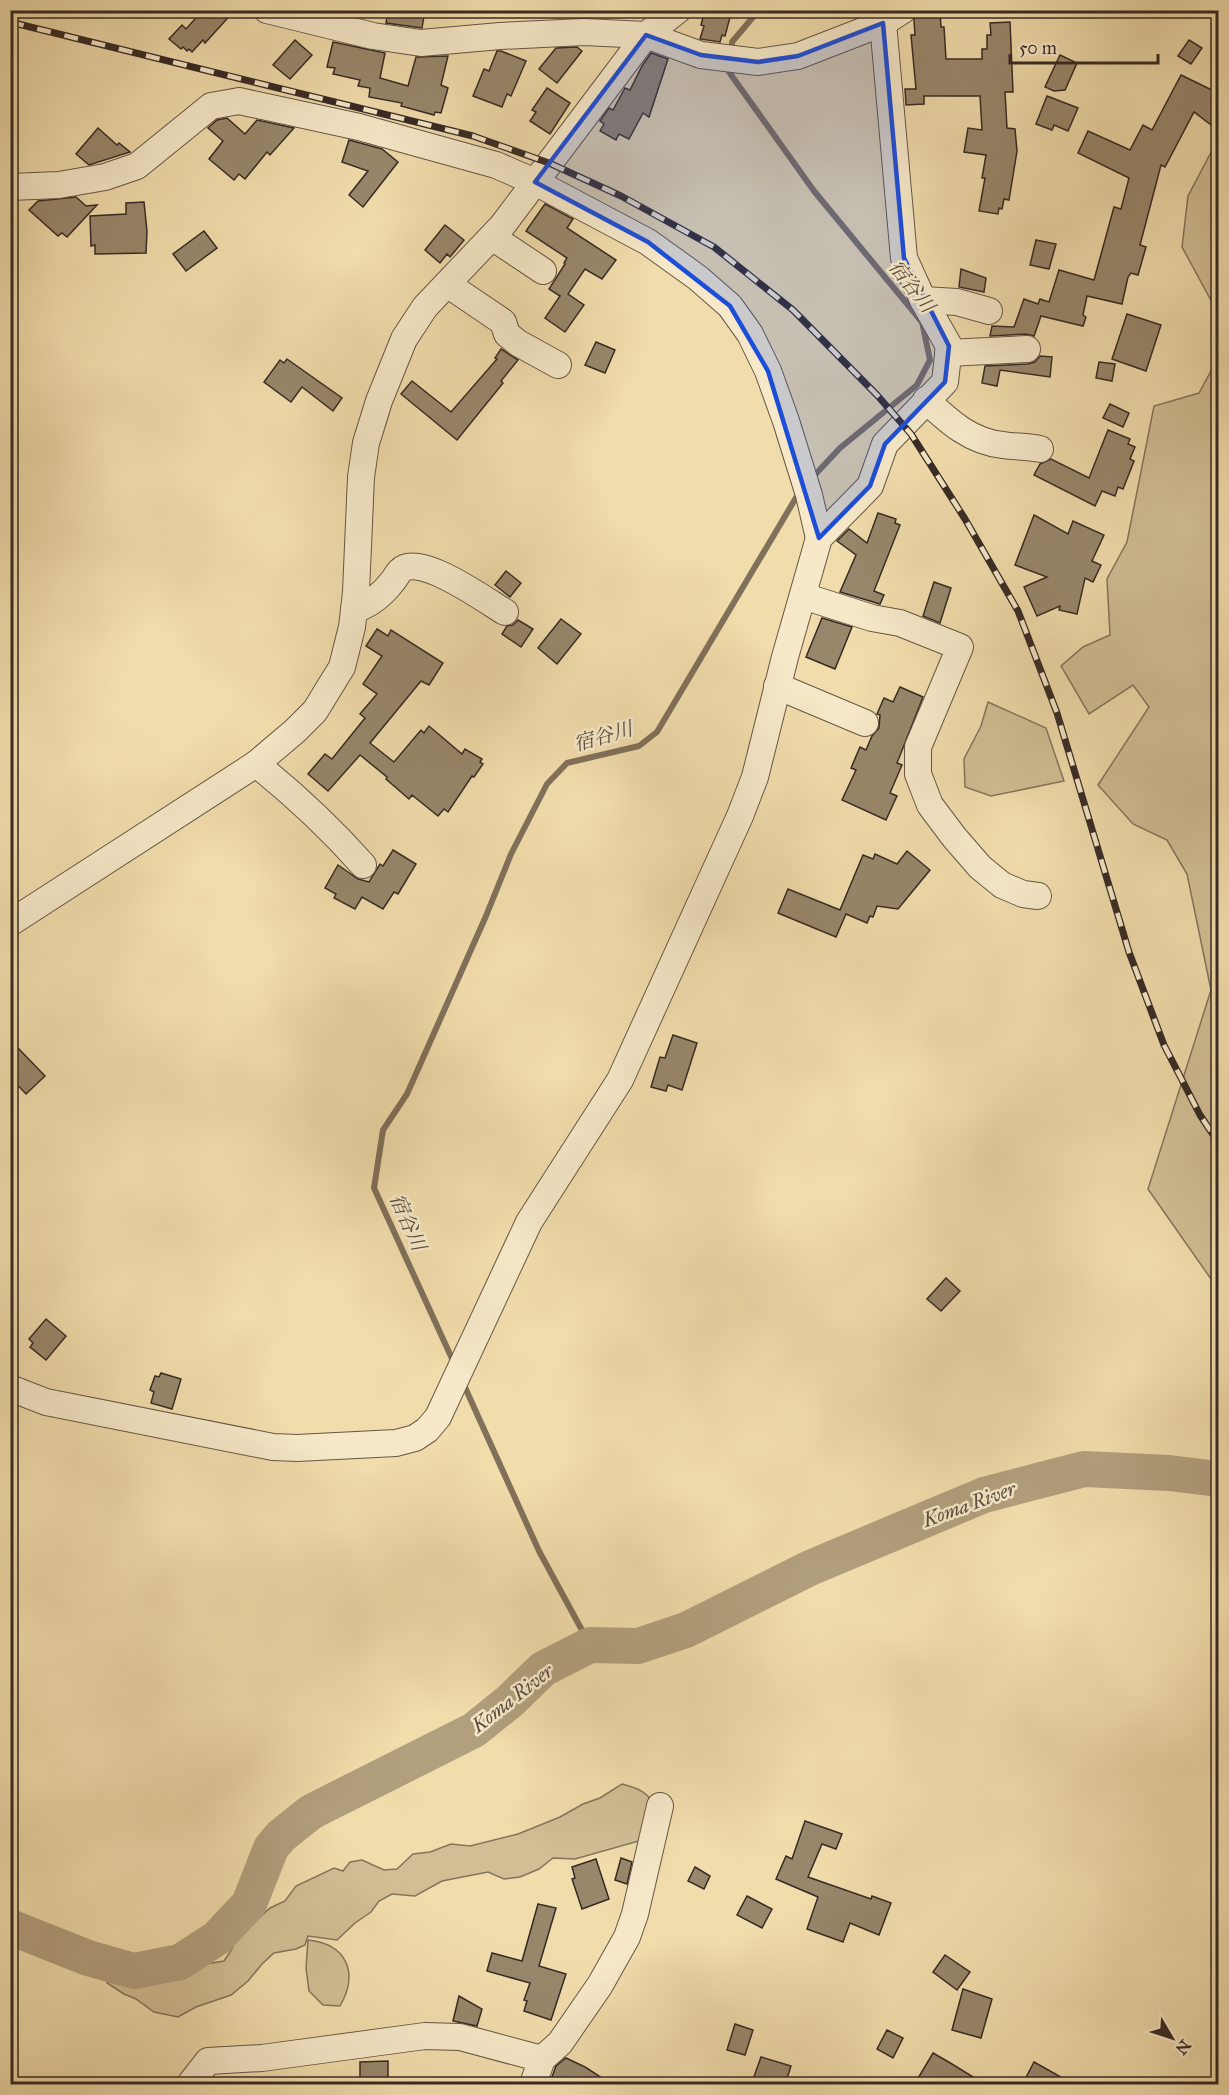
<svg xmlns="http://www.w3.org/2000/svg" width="1229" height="2095" font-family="'IM FELL Great Primer','Noto Serif JP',serif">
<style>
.green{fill:#d1be94;stroke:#84745c;stroke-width:1.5}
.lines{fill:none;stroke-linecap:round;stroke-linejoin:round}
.stream{stroke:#81705a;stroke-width:6}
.river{stroke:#b29f7d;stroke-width:36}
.building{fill:#98876b;stroke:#372a25;stroke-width:1.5}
.minor-casing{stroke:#665646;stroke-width:28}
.minor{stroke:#f6e8c8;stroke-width:26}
.rail-casing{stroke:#372a25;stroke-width:7}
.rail{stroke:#f6e8c8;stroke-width:4.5;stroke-dasharray:14;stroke-linecap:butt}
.marked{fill:#1d4ed8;fill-opacity:0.2;stroke:#1d4ed8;stroke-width:4.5;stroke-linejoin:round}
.labels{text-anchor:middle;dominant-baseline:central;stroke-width:5;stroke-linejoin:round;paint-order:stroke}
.water-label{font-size:20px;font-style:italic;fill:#5c4d3f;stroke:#f6e8c8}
</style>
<rect width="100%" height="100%" fill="#f1dcab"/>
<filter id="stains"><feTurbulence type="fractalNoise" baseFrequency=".00333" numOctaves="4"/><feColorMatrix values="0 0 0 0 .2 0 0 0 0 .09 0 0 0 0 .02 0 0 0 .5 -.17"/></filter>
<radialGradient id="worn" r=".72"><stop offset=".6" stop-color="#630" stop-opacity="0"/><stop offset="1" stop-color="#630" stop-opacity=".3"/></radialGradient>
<g class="green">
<path d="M1218,139V339L1214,306L1182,247L1188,196Z"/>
<path d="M1218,358V1289L1148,1189L1211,990L1187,874L1167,840L1133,824L1098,785L1149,707L1133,685L1089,714L1061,666L1083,647L1110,635L1107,579L1127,542L1154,406L1199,393Z"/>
<path d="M988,702L1046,728L1064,781L991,796L965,787L964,759L981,726Z"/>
<path d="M622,1784C637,1788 646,1791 654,1804L646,1839L575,1859L553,1858L539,1869L520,1877L504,1879L488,1872L442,1881L415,1896L392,1894L379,1901L371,1912L355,1923L337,1940L308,1936L305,1945L296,1949L274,1953L262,1964L248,1981L231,1995L196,2007L178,2017L154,2012L136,1999L124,1994L107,1983L110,1976H124L143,1981L206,1964L224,1961L232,1949L241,1922L259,1918L270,1908L285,1901L296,1886L334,1868L343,1871L350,1862L362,1860L384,1870L397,1869L413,1854L430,1852L451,1844L470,1846L518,1834L560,1817L583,1804L600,1798Z"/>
<path d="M308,1940C347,1944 359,1973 340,2006L323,2005L309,1991L306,1968Z"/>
</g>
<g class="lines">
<g class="stream">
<path d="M731,54L732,42L759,10"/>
<path d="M730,64L729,72L814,191L922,322L930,360L917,385L840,448L811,479"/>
<path d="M454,1363L374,1188L383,1130L407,1094L486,916L511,854L547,784L567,763L639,746L657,732L800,491"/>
<path d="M463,1383L539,1551L590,1645"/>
</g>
<path class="river" d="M10,1927L88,1958L134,1971L180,1962L217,1938L249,1904L271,1848L281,1836L311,1812L474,1730L510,1701L543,1669L590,1645L638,1646L686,1630L810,1568L984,1495L1084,1469L1169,1473L1218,1479"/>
</g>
<g class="building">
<path d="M203,10H235L205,43L203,40L192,52L189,49L187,51L183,47L181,49L169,39L182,25L186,29Z"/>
<path d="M388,10H425L422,28L386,23Z"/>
<path d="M705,10H732L725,36L722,35L720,42L700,39L704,26L701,25Z"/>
<path d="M940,11L941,27H944L946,59H982V49H987V35H991L990,23L1010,22L1013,92H1005L1007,128L1015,129L1017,151L1009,200L1004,199L1002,209L999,208L998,214L979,211L985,178H982L986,155L964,152L968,128L982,130L980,96H924V104L906,105L905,89H916L911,35H915L914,20L917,13Z"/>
<path d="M295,40L312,55L290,79L273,65Z"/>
<path d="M1189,40L1202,48L1191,64L1178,56Z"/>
<path d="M333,42L385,53L380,78L408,86L416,57L448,56L441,85L448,88L441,113L435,112L434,115L401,106L402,103L369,97L370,88L358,86L360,80L333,74L335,68L327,67Z"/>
<path d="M577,47L582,51L557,83L539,69L556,48Z"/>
<path d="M497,51H501L526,61L511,96L507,94L502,107L473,96L484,69L489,71Z"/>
<path d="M651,53L668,59L649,117L643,113L629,139L619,134L616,140L600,131L604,124L600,121L609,108L613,110L625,88L630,90L642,66Z"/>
<path d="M1060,55L1077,63L1065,90L1054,91L1045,87Z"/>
<path d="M1181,75L1218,93V114L1211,125L1194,112L1165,167L1161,165L1140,245L1146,247L1138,275L1131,273L1128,277L1122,304L1087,296L1083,315L1086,317L1083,326L1041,316L1034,336L1026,334L990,336L992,326L1014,327L1024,299L1038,304L1040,299L1049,302L1059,270L1094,280L1114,207L1121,209L1129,178L1078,153L1088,131L1130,150L1143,125L1152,130Z"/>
<path d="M547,88L570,103L550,134L530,121L536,112L532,110Z"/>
<path d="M1047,96L1078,108L1068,131L1054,125L1052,130L1036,124Z"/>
<path d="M227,118L245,134L257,120L294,128L270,155L267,152L245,179L239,174L234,180L209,159L223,141L208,128L217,120Z"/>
<path d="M98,128L117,145L119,143L130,152L89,165L76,154Z"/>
<path d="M349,140L382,149L398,162L363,207L349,195L368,171L342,162Z"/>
<path d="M76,197L86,206L97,205L67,237L62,233L58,236L29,210L38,201Z"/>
<path d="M144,202L147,231L146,253L95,254V245L91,246L90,216L126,214V203Z"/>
<path d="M545,204L573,219L567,228L616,260L602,279L585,269L568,294L584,305L565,332L545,318L560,296L549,289L565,264L564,263L567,258L526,231Z"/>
<path d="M445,225L464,240L450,257L447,254L440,263L425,250Z"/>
<path d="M204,231L217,248L186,271L173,254Z"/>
<path d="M1036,240L1056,244L1049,269L1030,265Z"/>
<path d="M961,269L986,278L984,292L959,287Z"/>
<path d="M1127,314L1161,325L1146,371L1112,359Z"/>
<path d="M596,342L615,350L605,373L585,365Z"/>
<path d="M501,349L518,360L501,381L503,383L457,440L401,394L412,381L451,412L497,359L495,358Z"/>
<path d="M1040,356L1052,357L1050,377L1000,370L997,386L982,383L985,366L1028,364L1035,362Z"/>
<path d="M287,359L342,398L333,411L302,387L291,402L264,382L280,360L284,363Z"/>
<path d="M1099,362L1115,364L1112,381L1096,378Z"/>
<path d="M1110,404L1129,413L1123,427L1103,418Z"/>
<path d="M1108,430L1130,439L1128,444L1135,447L1130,459L1134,461L1123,489L1118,487L1115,496L1102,491L1095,506L1034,475L1040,464L1051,459L1089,478Z"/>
<path d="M878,513L896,519L895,523L900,525L874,591L884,595L880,604L840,592L856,555L837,541L849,529L867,543Z"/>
<path d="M1034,515L1068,534L1073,521L1104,535L1092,561L1101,565L1093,582L1085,578L1077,614L1059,610L1060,606L1037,616L1024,587L1047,577L1015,565Z"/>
<path d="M506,571L521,583L510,597L495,585Z"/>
<path d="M934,582L951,588L940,623L923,616Z"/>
<path d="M822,618L852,627L835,669L806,657Z"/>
<path d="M561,619L581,634L557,664L538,648Z"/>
<path d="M518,620L533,629L521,647L502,634L507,626L513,625Z"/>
<path d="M377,629L388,636L391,630L443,663L429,685L421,681L370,743L394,762L421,730L424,733L429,726L462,754L465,749L482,759L480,762L483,764L474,777L472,776L448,812L444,809L438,816L412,795L409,799L386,779L387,777L360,755L328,791L308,774L325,754L332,759L365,718L360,714L377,694L363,684L382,656L366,646Z"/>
<path d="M900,687L923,697L897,763L902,765L890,793L897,796L886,820L842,800L856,770L851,768L860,747L866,750L872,736L879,728L880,715L877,714L884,698L893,702Z"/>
<path d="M393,850L416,864L398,894L394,892L383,909L362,897L355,909L334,898L336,894L325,888L338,865L358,879L369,882L380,864L383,866Z"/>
<path d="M907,851L930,870L898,909L877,906L873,917L870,916L867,923L846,914L836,937L778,913L788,889L840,910L863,855L873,859L875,854L897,864Z"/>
<path d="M673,1035L697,1043L682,1090L668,1085L666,1091L651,1087L660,1057L665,1058Z"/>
<path d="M18,1048L45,1076L26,1094L10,1077V1055Z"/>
<path d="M946,1278L960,1291L941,1311L927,1299Z"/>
<path d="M46,1319L66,1336L46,1360L30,1347L33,1343L29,1339Z"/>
<path d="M161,1373L181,1379L172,1409L151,1403L154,1392L150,1390L155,1376L159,1377Z"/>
<path d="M805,1821L842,1834L836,1849L822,1844L808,1877L871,1899L872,1896L891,1903L879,1935L850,1923L843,1942L807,1929L818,1897L776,1879L786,1856L792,1859Z"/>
<path d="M621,1858L632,1862L627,1884L615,1880Z"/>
<path d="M596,1859L609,1899L582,1909L572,1879L575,1878L572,1867Z"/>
<path d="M695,1867L710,1876L704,1889L688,1881Z"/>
<path d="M747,1896L772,1909L762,1928L737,1915Z"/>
<path d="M538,1904L556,1908L539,1966L566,1974L551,2020L524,2011L527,2001L524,2000L530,1983L487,1971L492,1953L522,1961Z"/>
<path d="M945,1955L970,1972L957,1990L933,1972Z"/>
<path d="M963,1989L992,1999L981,2038L952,2030Z"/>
<path d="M459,1996L482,2009L477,2026L453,2021Z"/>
<path d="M735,2024L753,2030L745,2055L727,2050Z"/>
<path d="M887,2030L903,2038L893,2058L877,2049Z"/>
<path d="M933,2053L952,2064L986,2085H914Z"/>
<path d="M761,2057L791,2066L785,2085H751Z"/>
<path d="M566,2058L585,2067L613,2085H549L556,2066Z"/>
<path d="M388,2061V2085H360V2062Z"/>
<path d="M1034,2062L1075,2085H1022Z"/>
</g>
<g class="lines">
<g class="minor-casing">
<g id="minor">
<path d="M267,10L373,36L421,43L500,36L584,32L646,35L701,55L758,62L798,56L883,23L903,10"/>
<path d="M10,187L59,185L105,177L137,166L211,106L239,101L359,127L496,165L535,182L648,242L698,278L730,306L750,334L768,371L786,421L809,495L819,538"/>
<path d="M492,237L543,271"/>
<path d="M447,284L503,322L507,334L518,343L558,365"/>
<path d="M923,300L957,302L989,311"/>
<path d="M948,353L1027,349"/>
<path d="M926,400C948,421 971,442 1003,445C1015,447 1028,446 1040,449"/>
<path d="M803,596L872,618L900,623L960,647L918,747V774L930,805L954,837L980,867L1002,885L1023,894L1038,896"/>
<path d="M354,610C369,605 382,595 392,582C395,579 397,574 400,571C418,551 486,601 505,612"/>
<path d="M777,686L865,723"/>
<path d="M256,764C295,795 330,828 363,865"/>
<path d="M10,923L256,764L295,731L315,711L342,667L352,627L356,592L361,477L366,443L379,401L404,339L425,307L502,226L646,35L678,10"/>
<path d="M10,1388L46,1402L273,1447L297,1448L396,1443L415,1438L427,1430L438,1417L529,1222L620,1080L740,816L755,777L785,657L819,538L870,486L885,444L945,382L949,346L923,300L904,258L883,23"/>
<path d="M190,2084L208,2061L262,2058L425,2036L460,2037L542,2059"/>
<path d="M533,2084L542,2059L560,2043L600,1985L627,1937L635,1914L660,1806"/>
</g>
</g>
<use href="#minor" class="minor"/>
<g class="rail-casing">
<path id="rail" d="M10,22L473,136L549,163L621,196L714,247L793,310L877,395L911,434L965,519L1018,611L1057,713L1129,952L1164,1045L1200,1115L1218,1142"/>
</g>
<use href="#rail" class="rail"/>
</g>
<path class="marked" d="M883,23L904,258L949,346L945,382L885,444L870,486L819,538L768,371L730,306L648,242L535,182L646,35L701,55L758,62L798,56Z"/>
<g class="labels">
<g class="water-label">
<text transform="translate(912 286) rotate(52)">宿谷川</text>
<text transform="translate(603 736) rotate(-16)">宿谷川</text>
<text transform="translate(408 1222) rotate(66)">宿谷川</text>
<text transform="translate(969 1504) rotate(-20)">Koma River</text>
<text transform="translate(512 1698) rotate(-38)">Koma River</text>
</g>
</g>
<rect width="1229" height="2095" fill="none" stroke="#f1dcab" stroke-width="36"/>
<rect x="12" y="12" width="1205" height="2071" fill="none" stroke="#372a25" stroke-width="3"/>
<rect x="18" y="18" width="1193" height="2059" fill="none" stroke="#372a25" stroke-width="1.5"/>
<g transform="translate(1172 2038) rotate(129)" stroke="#f6e8c8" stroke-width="4.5" paint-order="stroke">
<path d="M0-4.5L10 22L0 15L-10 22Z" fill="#372a25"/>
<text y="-9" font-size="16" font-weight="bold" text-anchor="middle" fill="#372a25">N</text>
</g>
<path d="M1010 54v9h148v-9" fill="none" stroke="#372a25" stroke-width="3"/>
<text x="1019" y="54" font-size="18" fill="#372a25" stroke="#f6e8c8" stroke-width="4.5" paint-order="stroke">50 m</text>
<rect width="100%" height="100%" filter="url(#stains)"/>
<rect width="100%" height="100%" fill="url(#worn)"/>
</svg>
